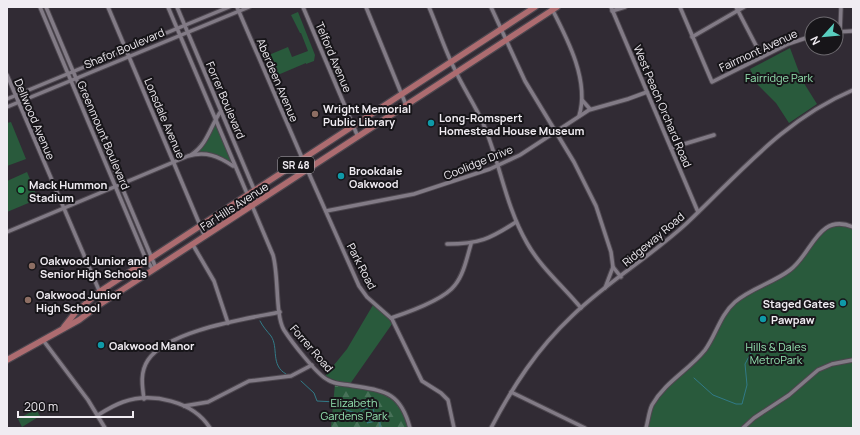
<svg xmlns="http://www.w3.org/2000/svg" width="860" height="435" font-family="Manrope,sans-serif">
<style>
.green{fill:#295a3c}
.forest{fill:url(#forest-firs)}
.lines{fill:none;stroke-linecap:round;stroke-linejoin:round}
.stream{stroke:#317a87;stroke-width:1}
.minor-casing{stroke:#4d474f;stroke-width:5.5}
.primary-casing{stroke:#4d474f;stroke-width:8}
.minor{stroke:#827b86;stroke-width:3.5}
.primary{stroke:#ad6c70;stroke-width:5.5}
.education-dot{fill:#8d6e63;stroke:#171519;stroke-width:1.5}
.culture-dot{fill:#0f9aa8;stroke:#171519;stroke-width:1.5}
.leisure-dot{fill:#2e9e5b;stroke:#171519;stroke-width:1.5}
.labels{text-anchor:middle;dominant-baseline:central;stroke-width:4;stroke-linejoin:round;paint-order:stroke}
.shield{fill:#171519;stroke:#afacb1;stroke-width:1}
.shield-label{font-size:10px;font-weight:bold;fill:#f0ecf2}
.street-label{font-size:11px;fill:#f0ecf2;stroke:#171519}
.park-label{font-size:11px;fill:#93e1af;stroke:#171519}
.poi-label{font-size:11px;font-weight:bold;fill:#f0ecf2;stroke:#171519;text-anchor:start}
</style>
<defs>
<pattern id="forest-firs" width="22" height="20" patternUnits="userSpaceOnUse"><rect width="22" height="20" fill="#295a3c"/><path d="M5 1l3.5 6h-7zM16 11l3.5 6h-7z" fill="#487259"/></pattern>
</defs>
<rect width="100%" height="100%" fill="#312b34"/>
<g class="green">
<path d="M298,12L315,55L314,61L306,64V63L273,77L264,57L288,47L292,57L308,51L301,33H300L291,15Z"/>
<path d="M790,48L802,80L817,104L789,123L776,103L756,83L750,69Z"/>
<path d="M215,120L232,161L229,163L215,155H195Z"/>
<path d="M11,122L26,159L7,166V123Z"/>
<path d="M27,172L38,199L7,212V181Z"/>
<path d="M831,225L853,227V428H646L651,408L659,395L704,350L719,323L734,302L790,271L814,240Z"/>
<path d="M373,305L387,316L392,324L350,384L339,382L325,376L347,349Z"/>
<path d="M36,409L40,416L22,427L18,419Z"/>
</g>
<path class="forest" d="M335,384C350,387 377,388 390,396C400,401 405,418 408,428L331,427Z"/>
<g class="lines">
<g class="stream">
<path d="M260,321C263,327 267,331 271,336C279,348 270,365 286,374"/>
<path d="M694,378L713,395L736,404H742L747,385L745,364L751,353"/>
<path d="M301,381L314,393L317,401L336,402L344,409L358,414L364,409L373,408L374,413L367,423L376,421L380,422V428"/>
<path d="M393,428H394"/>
</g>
<g class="minor-casing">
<g id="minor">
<path d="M40,7L145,257L153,270"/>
<path d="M46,7L156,268"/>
<path d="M108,7L205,237"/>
<path d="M168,7L273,255C279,276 275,315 284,330C291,341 317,375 328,380C334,384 342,384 349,385C383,391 400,390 410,428"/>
<path d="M177,7L259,201"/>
<path d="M237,7L303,160L359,286L367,297L392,319L422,381L441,393L448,400L454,428"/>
<path d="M303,7L358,137"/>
<path d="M366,7L406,105"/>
<path d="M429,7C438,28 445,51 456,72C464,89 475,105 483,123C500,162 505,205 527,243C541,268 563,286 581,308"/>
<path d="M491,7L525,81L574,162L596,206L611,252L613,267L605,288"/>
<path d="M551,7C567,38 590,81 579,116"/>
<path d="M611,7L698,212"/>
<path d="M680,7L712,82L788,44L812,36"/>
<path d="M736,7L762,57"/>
<path d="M612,11L625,7"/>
<path d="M836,32L853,31"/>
<path d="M840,32L841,7"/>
<path d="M692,37L744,7"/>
<path d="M7,75L104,302"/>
<path d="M7,99L229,7"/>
<path d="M582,100L590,109"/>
<path d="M7,107L249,7"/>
<path d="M671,148L714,135"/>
<path d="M191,155C208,144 210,126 221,111"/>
<path d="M326,211L414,194L490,169L520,155L589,110L628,99L647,92"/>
<path d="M7,232L188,156C206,151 218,156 233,166"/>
<path d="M447,244C479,244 490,239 516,222"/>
<path d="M193,245L214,281L228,323"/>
<path d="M613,267L621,277"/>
<path d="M391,318C409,312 444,300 455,285C464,274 467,257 471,244"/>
<path d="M43,340L88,400L105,428"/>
<path d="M511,392L585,428"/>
<path d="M144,399C142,385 140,372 148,360C168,330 246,319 280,312"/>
<path d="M184,406L208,402L249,381L291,376L312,365"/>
<path d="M98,415C106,410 114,405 123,402C152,392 193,401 210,428"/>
<path d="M491,428C513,386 537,349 572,316C607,282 650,257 687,223C741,172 783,120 853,90"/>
<path d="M646,428C648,421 649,411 652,405C665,382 689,370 705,350C716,335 720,315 735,302C751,288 773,283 790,270C812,254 818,212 853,227"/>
<path d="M743,428L754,418L789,395L818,370L832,364L853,360"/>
</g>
</g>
<g class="primary-casing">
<g id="primary">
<path d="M64,327L75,313L99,292L535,7"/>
<path d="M7,360L79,320L99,305L557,7"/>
</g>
</g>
<use href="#minor" class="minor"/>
<use href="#primary" class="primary"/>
</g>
<g class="education-dot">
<circle cx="315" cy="114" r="4"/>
<circle cx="32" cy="266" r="4"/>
<circle cx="28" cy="300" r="4"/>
</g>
<g class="culture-dot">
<circle cx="431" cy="123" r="4"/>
<circle cx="341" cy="176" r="4"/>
<circle cx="843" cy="303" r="4"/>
<circle cx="763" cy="319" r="4"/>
<circle cx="101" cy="345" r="4"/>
</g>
<circle class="leisure-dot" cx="21" cy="190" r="4"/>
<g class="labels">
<rect class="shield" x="278" y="157" width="36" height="16" rx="3"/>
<g class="shield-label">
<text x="296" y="165">SR 48</text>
</g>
<g class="street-label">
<text transform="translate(124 48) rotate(-23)">Shafor Boulevard</text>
<text transform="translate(758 50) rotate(-25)">Fairmont Avenue</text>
<text transform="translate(334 57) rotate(67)">Telford Avenue</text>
<text transform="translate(278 80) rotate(67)">Aberdeen Avenue</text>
<text transform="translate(226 100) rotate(67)">Forrer Boulevard</text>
<text transform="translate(663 106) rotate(67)">West Peach Orchard Road</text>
<text transform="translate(165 118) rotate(67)">Lonsdale Avenue</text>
<text transform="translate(35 119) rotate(67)">Dellwood Avenue</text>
<text transform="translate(104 135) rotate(67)">Greenmount Boulevard</text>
<text transform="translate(478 162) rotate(-22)">Coolidge Drive</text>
<text transform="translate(234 206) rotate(-33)">Far Hills Avenue</text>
<text transform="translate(653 239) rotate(-40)">Ridgeway Road</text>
<text transform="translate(362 266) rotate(63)">Park Road</text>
<text transform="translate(312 348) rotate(49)">Forrer Road</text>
</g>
<g class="park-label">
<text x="779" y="77">Fairridge Park</text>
<text x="776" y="346">Hills &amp; Dales<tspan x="776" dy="13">MetroPark</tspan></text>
<text x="354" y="402">Elizabeth<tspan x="354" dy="13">Gardens Park</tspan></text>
</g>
<g class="poi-label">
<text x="323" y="108">Wright Memorial<tspan x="323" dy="13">Public Library</tspan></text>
<text x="439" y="117">Long-Romspert<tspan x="439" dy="13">Homestead House Museum</tspan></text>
<text x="349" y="170">Brookdale<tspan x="349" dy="13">Oakwood</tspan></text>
<text x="29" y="184">Mack Hummon<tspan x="29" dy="13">Stadium</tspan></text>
<text x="40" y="260">Oakwood Junior and<tspan x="40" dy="13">Senior High Schools</tspan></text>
<text x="36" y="294">Oakwood Junior<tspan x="36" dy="13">High School</tspan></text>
<text x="835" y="303" text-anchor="end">Staged Gates</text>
<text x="771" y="319">Pawpaw</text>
<text x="109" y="345">Oakwood Manor</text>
</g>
</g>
<rect width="860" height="435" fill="none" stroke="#f0ecf2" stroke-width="16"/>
<g transform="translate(824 36) rotate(243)"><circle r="19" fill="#171519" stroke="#6e6b70"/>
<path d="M0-3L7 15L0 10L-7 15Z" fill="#59cebf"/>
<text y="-6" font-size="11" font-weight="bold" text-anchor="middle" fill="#f0ecf2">N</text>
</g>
<path d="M18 411v6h115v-6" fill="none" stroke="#f0ecf2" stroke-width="2"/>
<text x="24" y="411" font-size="12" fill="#f0ecf2" stroke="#171519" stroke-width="3" paint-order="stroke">200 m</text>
</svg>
